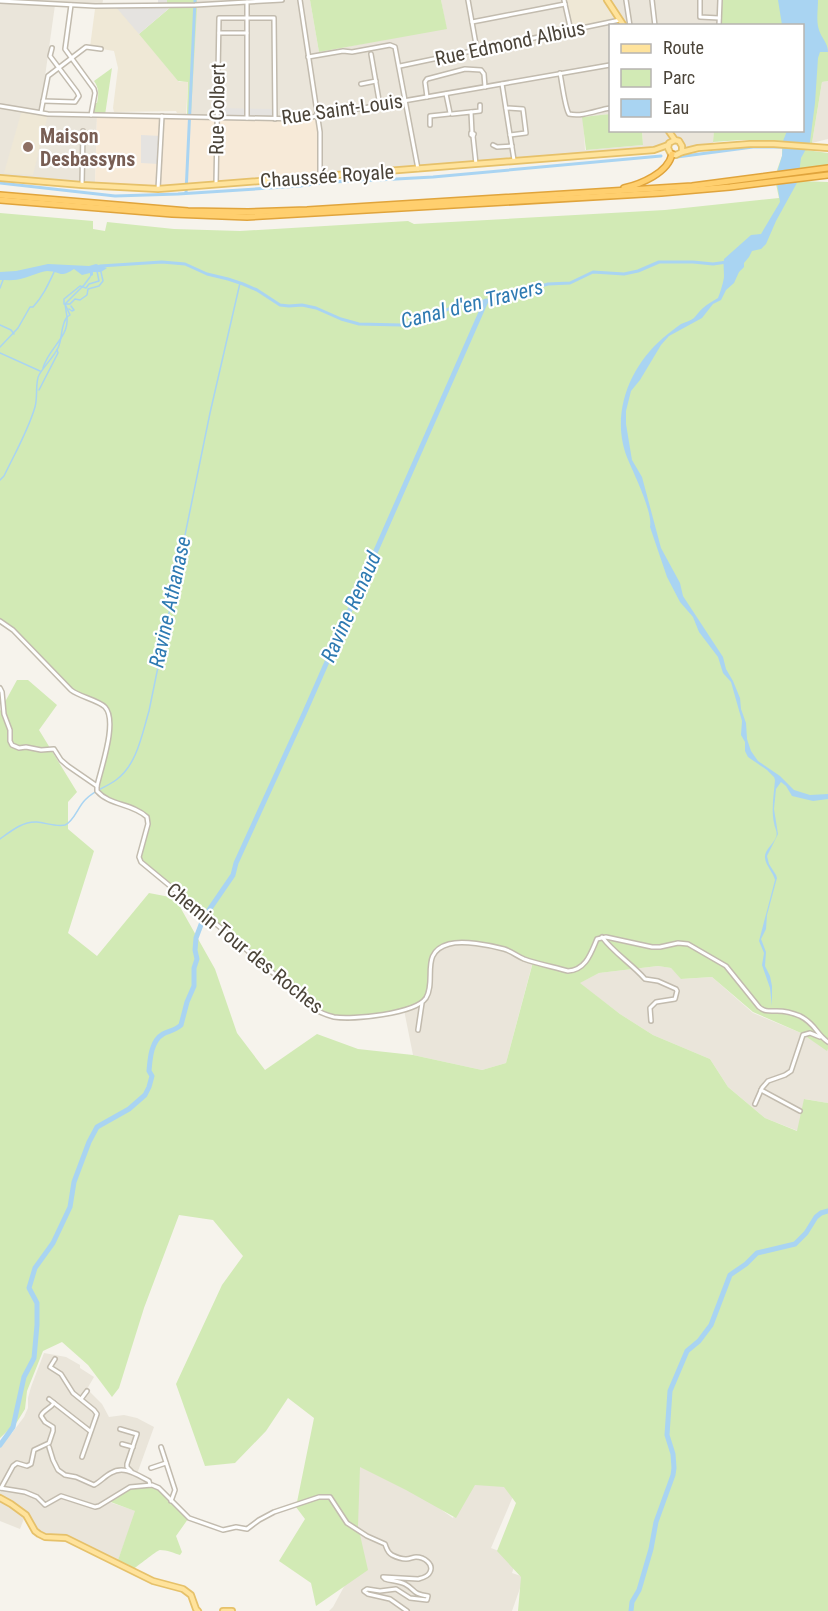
<svg xmlns="http://www.w3.org/2000/svg" width="828" height="1611" font-family="'Roboto Condensed',sans-serif">
<style>
.residential{fill:#eae5da}
.commercial{fill:#f7ead8}
.education{fill:#efe8d6}
.green{fill:#d2eab5}
.parking{fill:#e5e3e0}
.water{fill:#a9d4f2}
.lines{fill:none;stroke-linecap:round;stroke-linejoin:round}
.stream{stroke:#a9d4f2;stroke-width:1.5}
.canal{stroke:#a9d4f2;stroke-width:3}
.river{stroke:#a9d4f2;stroke-width:5}
.minor-casing{stroke:#c2bbae;stroke-width:6}
.major-casing{stroke:#e6c16a;stroke-width:8}
.highway-casing{stroke:#e0a43c;stroke-width:8}
.minor{stroke:#fff;stroke-width:3}
.major{stroke:#ffe39c;stroke-width:4.5}
.highway{stroke:#ffcf6e;stroke-width:5}
.education-dot{fill:#8d6e63;stroke:#fff;stroke-width:2}
.labels{text-anchor:middle;dominant-baseline:central;stroke-width:4.5;stroke-linejoin:round;paint-order:stroke}
.street-label{font-size:20px;fill:#4b4439;stroke:#fff}
.education-label{font-size:20px;font-weight:bold;fill:#785e54;stroke:#fff;text-anchor:start}
.water-label{font-size:21px;font-style:italic;fill:#2e7ab2;stroke:#fff}
</style>
<rect width="100%" height="100%" fill="#f6f3ec"/>
<g class="residential">
<path d="M0,0H103L102,6L55,5L40,112L97,115L95,186L0,178Z"/>
<path d="M195,0H310L319,52L446,28L441,0H720L719,25L610,26V114L583,117L585,150L643,145L642,130L714,131L713,147L681,148L670,142L654,150L320,177L300,119L189,117Z"/>
<path d="M828,81V139L812,143L822,82Z"/>
<path d="M462,942L505,949L533,961L506,1063L482,1070L413,1055L404,1010L435,953L442,946Z"/>
<path d="M658,966L671,968L682,979L712,977L753,1013L801,1033L827,1050L828,1049V1103L805,1099L798,1131L765,1118L728,1087L710,1059L653,1035L620,1014L579,983L599,973Z"/>
<path d="M44,1353L66,1357L80,1365V1368L94,1377L87,1389L102,1404L109,1417L124,1415L137,1418L154,1427L137,1474L133,1471L132,1473L149,1481L150,1485L109,1502L136,1511L117,1563L73,1540L39,1534L25,1516L20,1529L0,1521V1444L12,1433L24,1417L28,1408V1398L31,1387Z"/>
<path d="M360,1452L453,1518L476,1468L517,1487L491,1548L517,1558L512,1573L524,1577L512,1611H329L333,1607L358,1561L347,1523Z"/>
</g>
<path class="commercial" d="M97,115L300,119L317,117L320,132V177L158,189L95,186Z"/>
<g class="education">
<path d="M566,0H603L617,20L572,29Z"/>
<path d="M95,9H119L179,82L188,81L186,114L177,113L176,111L114,112L113,108L118,68L114,51L90,47Z"/>
<path d="M22,110L48,114L33,175L4,173Z"/>
</g>
<g class="green">
<path d="M167,0H197V2H195L194,7L197,8L191,114H187L188,82L178,81L139,34L172,6L167,5Z"/>
<path d="M310,0H441L447,29L319,52Z"/>
<path d="M720,0H828V81L822,82L812,143H810L806,150L828,153V165L800,169L799,181L828,182V1049L827,1051L801,1033L753,1012L712,977L681,979L671,968L658,966L599,973L580,983L620,1014L653,1035L710,1059L728,1087L765,1118L797,1131L804,1099L828,1103V1611H518L521,1577L497,1551L516,1503L504,1487L475,1485L456,1518L406,1490L360,1467L358,1526L368,1570L316,1606L311,1583L279,1561L305,1519L296,1507L314,1418L288,1398L266,1431L235,1463L205,1466L176,1384L222,1285L243,1256L213,1220L179,1215L144,1308L119,1388L112,1397L88,1365L62,1342L43,1351L27,1391L25,1409L17,1422L0,1438V711L17,680H28L57,705L39,730L77,792L68,802V829L94,851L68,933L97,956L149,893L175,898L215,969L237,1033L265,1070L317,1034L358,1049L413,1055L482,1070L506,1063L533,962C523,958 514,952 504,949C490,944 453,939 441,947C423,958 434,978 428,994C426,999 417,1006 411,1008C395,1013 350,1020 334,1017C327,1015 319,1011 312,1008L139,860L148,819L141,811L109,800L97,791L110,730V718L104,706L77,695L13,630L0,621V213L93,221V229L105,231L107,222L174,229L240,231L408,221L414,224L665,210L779,198L776,184L777,170L782,156V141L742,140L713,142L714,131L802,130V26L719,25Z"/>
<path d="M112,68L105,115H91L93,103H97C99,94 99,88 94,81Z"/>
<path d="M610,114V130L642,131L643,145L586,150L582,117Z"/>
<path d="M155,1486L188,1519L176,1536L182,1552L180,1555C174,1553 167,1550 160,1550C156,1551 138,1566 132,1570L117,1563L135,1511L108,1501L130,1487Z"/>
</g>
<g class="parking">
<path d="M158,0H167V5H173L139,34L115,6L158,5Z"/>
<path d="M217,108L275,109V119L217,118Z"/>
<path d="M141,135L161,136L159,164L141,163Z"/>
</g>
<g class="water">
<path d="M778,0H818C818,10 816,21 819,30C822,39 828,43 828,52H820L818,58L815,103L810,142L801,158L798,181L776,221L766,244L761,249L752,251L749,257L744,263V267L739,272L734,283L726,290L721,300L713,304L702,318L669,336L661,345L640,380L631,391L626,411V424L632,460L642,477L661,548L680,583L683,596L723,657L726,669L733,681L740,698L741,709L746,723L747,739L751,751L758,761L780,776L794,790L810,795L828,794V799L813,801L792,796L786,786L781,782L776,789L774,809L778,834L767,856L769,864L776,875L777,878L767,915L766,929L761,939L766,952L765,966L770,976L772,986V1006L770,988L762,965L764,953L759,941L775,880C773,872 766,866 765,858C764,850 773,845 776,837C778,832 775,829 774,823C771,809 774,794 775,780L774,777L767,770L748,757L745,751V742L741,735L742,721L731,682L723,673L718,657L699,632L693,617L680,602L667,577L650,527C653,513 635,476 629,462C609,418 628,368 663,338C669,333 675,328 681,324C685,322 690,321 694,318C697,315 699,311 703,308C707,304 713,301 718,298C720,293 724,281 724,276C724,270 723,265 724,259L751,235L761,234L780,202L776,176L782,156L783,141L787,131L802,130V26L782,25Z"/>
<path d="M48,264L89,266L96,264L107,268L101,272H93V275L90,277V273L82,275L74,269C59,279 61,271 47,271C39,272 31,276 24,278C16,281 8,280 0,280V272L16,271Z"/>
</g>
<g class="lines">
<g class="stream">
<path d="M0,288L3,280"/>
<path d="M64,304V299L80,286L86,288L89,284L99,281L97,271"/>
<path d="M69,309L72,311L74,310L71,306"/>
<path d="M0,325L11,330L14,334"/>
<path d="M0,347L18,328L30,307H33C43,296 48,285 54,272"/>
<path d="M0,353L40,371"/>
<path d="M43,368C49,347 69,338 67,317L70,315L65,304H70L75,299L80,300L87,295L88,289L99,286L103,281L101,272"/>
<path d="M39,390L58,353L57,350"/>
<path d="M0,480L4,476C15,453 28,431 35,407C38,397 35,382 39,375C44,366 53,358 58,348C63,338 60,326 67,317L65,304L84,285L90,277"/>
<path d="M0,839C11,831 23,821 37,822C46,823 57,827 65,825C74,821 78,807 85,800C94,790 105,788 116,780C137,765 142,734 149,711L210,413L240,283"/>
</g>
<g class="canal">
<path d="M677,157L753,147H782"/>
<path d="M0,183L115,196L178,194L300,186L328,182L359,181L433,177L661,156"/>
<path d="M186,193L195,0"/>
<path d="M100,266L162,262L185,264L207,274L228,279L243,284L257,290L280,305L289,306L302,305L316,308L341,319L359,324L401,325L425,321L460,303L479,302L500,298L548,284L570,283L593,272L624,274L638,271L659,262H693L713,264L727,262"/>
</g>
<g class="river">
<path d="M209,910L233,875L236,863L304,714L486,301"/>
<path d="M0,1445L13,1427L24,1377L34,1358L37,1325V1303L29,1288L35,1268L53,1243L70,1207L74,1182L89,1142L97,1127L129,1109L145,1095L149,1087L152,1076L149,1071C150,1059 151,1041 163,1034C169,1031 176,1030 181,1025L187,1002L194,986V968L197,959L195,950L196,938L202,922"/>
<path d="M631,1611L632,1602L639,1590L651,1549L656,1522L673,1475L674,1468L673,1454L667,1435L670,1391L687,1351L699,1341L711,1325L730,1275L746,1264L757,1253L795,1244L806,1233L816,1217L821,1213L828,1211"/>
</g>
<g class="minor-casing">
<g id="minor">
<path d="M300,0L320,132V177"/>
<path d="M468,0L477,50"/>
<path d="M564,0L571,31"/>
<path d="M626,0L630,26"/>
<path d="M652,0L655,26"/>
<path d="M700,0V17L719,18"/>
<path d="M0,1L95,6L195,5L282,0"/>
<path d="M71,5L65,49L94,89L95,93L91,115"/>
<path d="M472,22L565,4"/>
<path d="M719,26L720,0"/>
<path d="M219,33H247"/>
<path d="M371,54L380,106"/>
<path d="M308,57L343,51L352,52L390,45L395,47L418,169"/>
<path d="M400,66L620,20"/>
<path d="M560,73C562,83 565,108 569,114C583,117 597,110 610,108"/>
<path d="M361,84L376,81"/>
<path d="M502,84L514,160"/>
<path d="M446,94L450,113"/>
<path d="M427,97L425,82L427,79L465,69L481,70L484,74L485,87"/>
<path d="M43,101L75,102L79,96L77,92L50,56L52,48"/>
<path d="M0,106L48,114L300,119L610,65"/>
<path d="M506,108L523,109L526,133L510,135"/>
<path d="M41,112L48,76L86,47L101,49"/>
<path d="M471,112L480,111V105"/>
<path d="M452,114L471,112L472,133"/>
<path d="M247,118V2"/>
<path d="M430,125V116L449,114"/>
<path d="M471,133L474,134L473,136L471,135Z"/>
<path d="M473,136L476,164"/>
<path d="M493,145L497,147L512,146"/>
<path d="M216,184L219,18H274L275,119"/>
<path d="M82,185L83,131"/>
<path d="M158,189L162,116"/>
<path d="M0,621L13,630L71,690C80,697 98,700 105,707C118,721 101,768 97,786V791C110,806 132,803 147,817L148,824L139,857L141,862L233,938L313,1008C319,1012 326,1015 334,1017C352,1020 415,1014 426,998C437,980 419,952 449,944C463,940 489,945 504,949C511,951 517,956 524,959C538,964 554,967 568,971C586,970 591,953 597,939L606,937L652,947H660L678,943L688,944L726,966L759,1007C765,1012 769,1011 777,1011C785,1011 793,1013 800,1016C816,1024 816,1034 828,1042"/>
<path d="M0,688L2,692L4,714L10,730V741L12,745L19,748L26,747L41,750L54,749L61,760L68,766L97,786"/>
<path d="M602,937C614,953 632,964 645,979L658,981L676,989L677,991L675,999L656,1002L650,1008L651,1021"/>
<path d="M418,1030L422,1003"/>
<path d="M761,1090L800,1111"/>
<path d="M755,1104L762,1088L768,1081L785,1075L791,1071L803,1035L810,1033L820,1037"/>
<path d="M55,1359L50,1367L61,1374L73,1393L94,1410L97,1414L82,1457"/>
<path d="M49,1399L90,1431"/>
<path d="M81,1399L87,1391"/>
<path d="M120,1429L137,1434L127,1464V1467L131,1471"/>
<path d="M122,1444L133,1447"/>
<path d="M49,1447L53,1460L58,1470L65,1475L76,1477L94,1485C100,1482 105,1476 111,1473C124,1465 137,1475 149,1481L150,1485"/>
<path d="M161,1447L175,1490L171,1501"/>
<path d="M151,1468L166,1463"/>
<path d="M0,1488L25,1492L37,1497L45,1505L61,1496L95,1507L99,1506L130,1487L152,1485L159,1488L189,1518L223,1530L236,1527L247,1529L259,1520L274,1512L319,1497H330L347,1523L367,1536L385,1544C387,1549 387,1552 392,1555C396,1557 402,1559 406,1559C410,1559 413,1557 416,1557C424,1557 434,1564 430,1572C428,1577 422,1578 418,1579L383,1577L385,1579C391,1581 399,1581 405,1584C416,1590 412,1594 428,1596L427,1600L410,1598L396,1589L380,1591L367,1589L364,1591L368,1594L390,1599L407,1611"/>
<path d="M1,1488L13,1466L17,1463L27,1466L31,1464L34,1450L49,1443L53,1431V1427L45,1422L41,1416C43,1410 50,1409 54,1403"/>
</g>
</g>
<g class="major-casing">
<g id="major">
<path d="M607,0L624,26"/>
<path d="M668,130L675,140L679,141L682,146V152L676,155L671,154L668,148L669,143L675,140"/>
<path d="M682,152L698,148L750,144H774L828,148"/>
<path d="M0,178L82,185L158,189L654,150L668,145"/>
<path d="M0,1498L11,1504L26,1515L35,1531L39,1534L45,1537L66,1538L153,1581L183,1589L191,1595L196,1609L198,1611"/>
<path d="M223,1611H232"/>
</g>
</g>
<g class="highway-casing">
<g id="highway">
<path d="M624,188C641,184 668,173 672,154"/>
<path d="M0,195L188,211L248,212L307,210L692,186L828,168"/>
<path d="M0,200L172,214L247,217L661,193L730,187L828,175"/>
</g>
</g>
<use href="#minor" class="minor"/>
<use href="#major" class="major"/>
<use href="#highway" class="highway"/>
</g>
<circle class="education-dot" cx="28" cy="147" r="6"/>
<g class="labels">
<g class="street-label">
<text transform="translate(510 43) rotate(-12)">Rue Edmond Albius</text>
<text transform="translate(217 109) rotate(-89)">Rue Colbert</text>
<text transform="translate(342 109) rotate(-8)">Rue Saint-Louis</text>
<text transform="translate(327 176) rotate(-4)">Chaussée Royale</text>
<text transform="translate(245 948) rotate(39)">Chemin Tour des Roches</text>
</g>
<g class="education-label">
<text x="40" y="136">Maison<tspan x="40" dy="23">Desbassyns</tspan></text>
</g>
<g class="water-label">
<text transform="translate(472 304) rotate(-14)">Canal d'en Travers</text>
<text transform="translate(170 602) rotate(-78)">Ravine Athanase</text>
<text transform="translate(351 607) rotate(-66)">Ravine Renaud</text>
</g>
</g>
<rect x="609" y="24" width="195" height="108" fill="#ffffff" stroke="#b7b4b0" stroke-width="1.5"/>
<rect x="621" y="44" width="30" height="9" fill="#ffe39c" stroke="#b7b4b0" stroke-width="1.5"/>
<text x="663" y="54" font-size="18" fill="#4b4439">Route</text>
<rect x="621" y="69" width="30" height="18" fill="#d2eab5" stroke="#b7b4b0" stroke-width="1.5"/>
<text x="663" y="84" font-size="18" fill="#4b4439">Parc</text>
<rect x="621" y="99" width="30" height="18" fill="#a9d4f2" stroke="#b7b4b0" stroke-width="1.5"/>
<text x="663" y="114" font-size="18" fill="#4b4439">Eau</text>
</svg>
